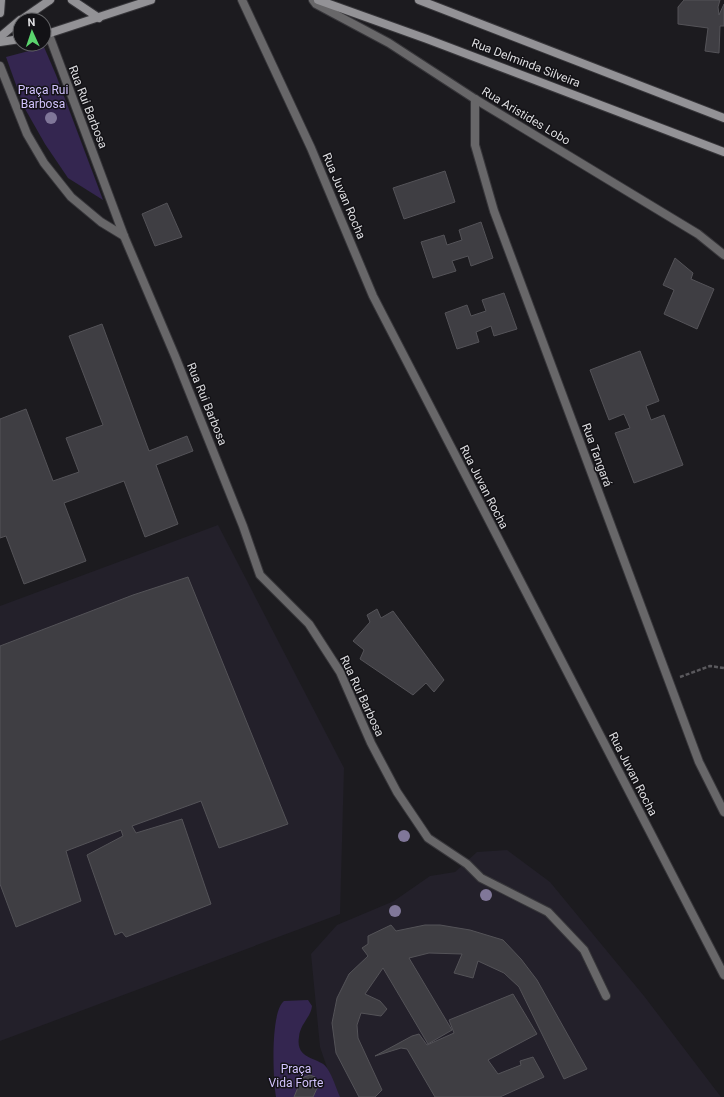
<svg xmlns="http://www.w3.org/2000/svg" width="724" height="1097" font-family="Roboto,sans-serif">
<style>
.built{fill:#23202a}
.green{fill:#342650}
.building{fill:#3f3e43;stroke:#545358}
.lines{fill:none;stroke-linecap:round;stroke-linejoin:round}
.minor-casing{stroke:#37363a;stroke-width:10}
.secondary-casing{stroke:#37363a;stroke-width:10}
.path{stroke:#5a595d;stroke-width:2.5;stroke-dasharray:4 2;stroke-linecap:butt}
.minor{stroke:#686769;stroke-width:8}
.secondary{stroke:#939296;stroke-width:8}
.tree{fill:#807799}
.labels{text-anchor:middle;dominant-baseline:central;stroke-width:3;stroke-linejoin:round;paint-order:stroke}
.street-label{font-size:12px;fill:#dcdcdf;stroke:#131216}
.park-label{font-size:12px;fill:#d2c3fd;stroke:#131216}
</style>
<rect width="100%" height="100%" fill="#1c1b1f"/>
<g class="built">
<path d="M218,525L344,768L340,914L0,1041V606Z"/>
<path d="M507,850L550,882L644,996L721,1097H337L320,1047L311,954L337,925L394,901L430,876L455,872L477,852Z"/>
</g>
<g class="green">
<path d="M44,47L56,75L103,200L68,178L45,144L24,107L6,57Z"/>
<path d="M308,1000L312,1006C311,1017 300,1024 299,1037C295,1061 320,1057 327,1068C333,1077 336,1088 340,1097H276C273,1080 270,1012 284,1001Z"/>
</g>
<g class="building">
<path d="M684,0H720L718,7L719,15L724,4V26H720L719,53L705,51L708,28L678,24V7Z"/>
<path d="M445,171L455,202L404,219L393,188Z"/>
<path d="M167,203L182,237L155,246L142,214Z"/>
<path d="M481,222L493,258L471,266L468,256L452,261L456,271L433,278L421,242L444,235L447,245L462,240L459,230Z"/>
<path d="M675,258L693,273L691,279L714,289L697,329L664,314L674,290L663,285Z"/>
<path d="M504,293L517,329L494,336L491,326L476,332L479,342L457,349L445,313L467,305L471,316L486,311L482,300Z"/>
<path d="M102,324L149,451L187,436L193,451L156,465L178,524L145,537L124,481L64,503L86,561L24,584L6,536L0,538V419L26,409L53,481L79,472L66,438L103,425L69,336Z"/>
<path d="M640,351L659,401L646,406L651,420L664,415L683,465L634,483L615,433L630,428L624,414L609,420L590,370Z"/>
<path d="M188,577L288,824L219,848L201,801L132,826L136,833L182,819L211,904L126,937L122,932L115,935L87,855L123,836L121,830L66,851L81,901L16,927L0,884V646L133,595Z"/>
<path d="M377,609L381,618L393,611L444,680L434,692L426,683L413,695L360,659L364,650L353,641L370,622L367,615Z"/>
<path d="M391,925L396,931L425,925H440L470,930L503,940L521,959L537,980L587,1069L564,1079L519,987L504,973L478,961L473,978L454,973L462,954L429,953L409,958L452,1030L428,1044L383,968L365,994L380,1001L387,1009L381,1016L361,1013L357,1025L358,1038L382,1090L375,1097H359L336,1053L332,1023L337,998L349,974L368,956L362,948L368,944V936Z"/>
<path d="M513,994L537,1034L488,1060L498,1074L521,1065L520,1061L533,1057L544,1077L500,1097H435L407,1049L401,1048L375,1056L412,1036L419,1034L427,1045L454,1033L449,1020Z"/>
<path d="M310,1075L315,1077L318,1086L313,1097H294L301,1080L304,1077Z"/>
</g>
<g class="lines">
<g class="minor-casing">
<g id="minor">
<path d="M242,0L311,148L373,296L724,975"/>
<path d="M313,0L316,4L389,43L475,99L698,234L724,255"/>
<path d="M49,35L124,236L175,356L243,526L260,575L309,624L340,672L371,743L397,792L428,838L467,864L481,878L548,912L584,950L606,996"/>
<path d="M0,66L27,134L44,163L71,197L101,222L124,236"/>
<path d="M475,99V145L494,211L699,762L724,812"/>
</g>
</g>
<g class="secondary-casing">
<g id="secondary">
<path d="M72,0L99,18"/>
<path d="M318,0L427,39L724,152"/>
<path d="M419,0L724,118"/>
<path d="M0,13L1,0"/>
<path d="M21,20L50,0"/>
<path d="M44,35L151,0"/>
<path d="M0,37L20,20"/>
<path d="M0,42L20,39"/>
</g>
</g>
<path class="path" d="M680,677L710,666L724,668"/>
<use href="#minor" class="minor"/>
<use href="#secondary" class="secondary"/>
</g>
<g class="tree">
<circle cx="51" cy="118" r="6"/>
<circle cx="404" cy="836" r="6"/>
<circle cx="486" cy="895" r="6"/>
<circle cx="395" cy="911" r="6"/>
</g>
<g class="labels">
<g class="street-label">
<text transform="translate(526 63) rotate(21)">Rua Delminda Silveira</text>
<text transform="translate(88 107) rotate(69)">Rua Rui Barbosa</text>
<text transform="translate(526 116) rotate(31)">Rua Aristides Lobo</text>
<text transform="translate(344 196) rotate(67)">Rua Juvan Rocha</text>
<text transform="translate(207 404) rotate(68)">Rua Rui Barbosa</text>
<text transform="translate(597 455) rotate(70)">Rua Tangará</text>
<text transform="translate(484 487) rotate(63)">Rua Juvan Rocha</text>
<text transform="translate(362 696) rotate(65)">Rua Rui Barbosa</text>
<text transform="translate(633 774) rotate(63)">Rua Juvan Rocha</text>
</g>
<g class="park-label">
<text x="43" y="90">Praça Rui<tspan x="43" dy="14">Barbosa</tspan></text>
<text x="296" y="1069">Praça<tspan x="296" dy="14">Vida Forte</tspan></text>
</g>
</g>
<g transform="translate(32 32) rotate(357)"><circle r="19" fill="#131216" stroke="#636366"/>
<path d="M0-3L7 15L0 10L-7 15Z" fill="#5bd56e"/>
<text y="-6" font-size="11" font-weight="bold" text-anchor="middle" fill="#dcdcdf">N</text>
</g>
</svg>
